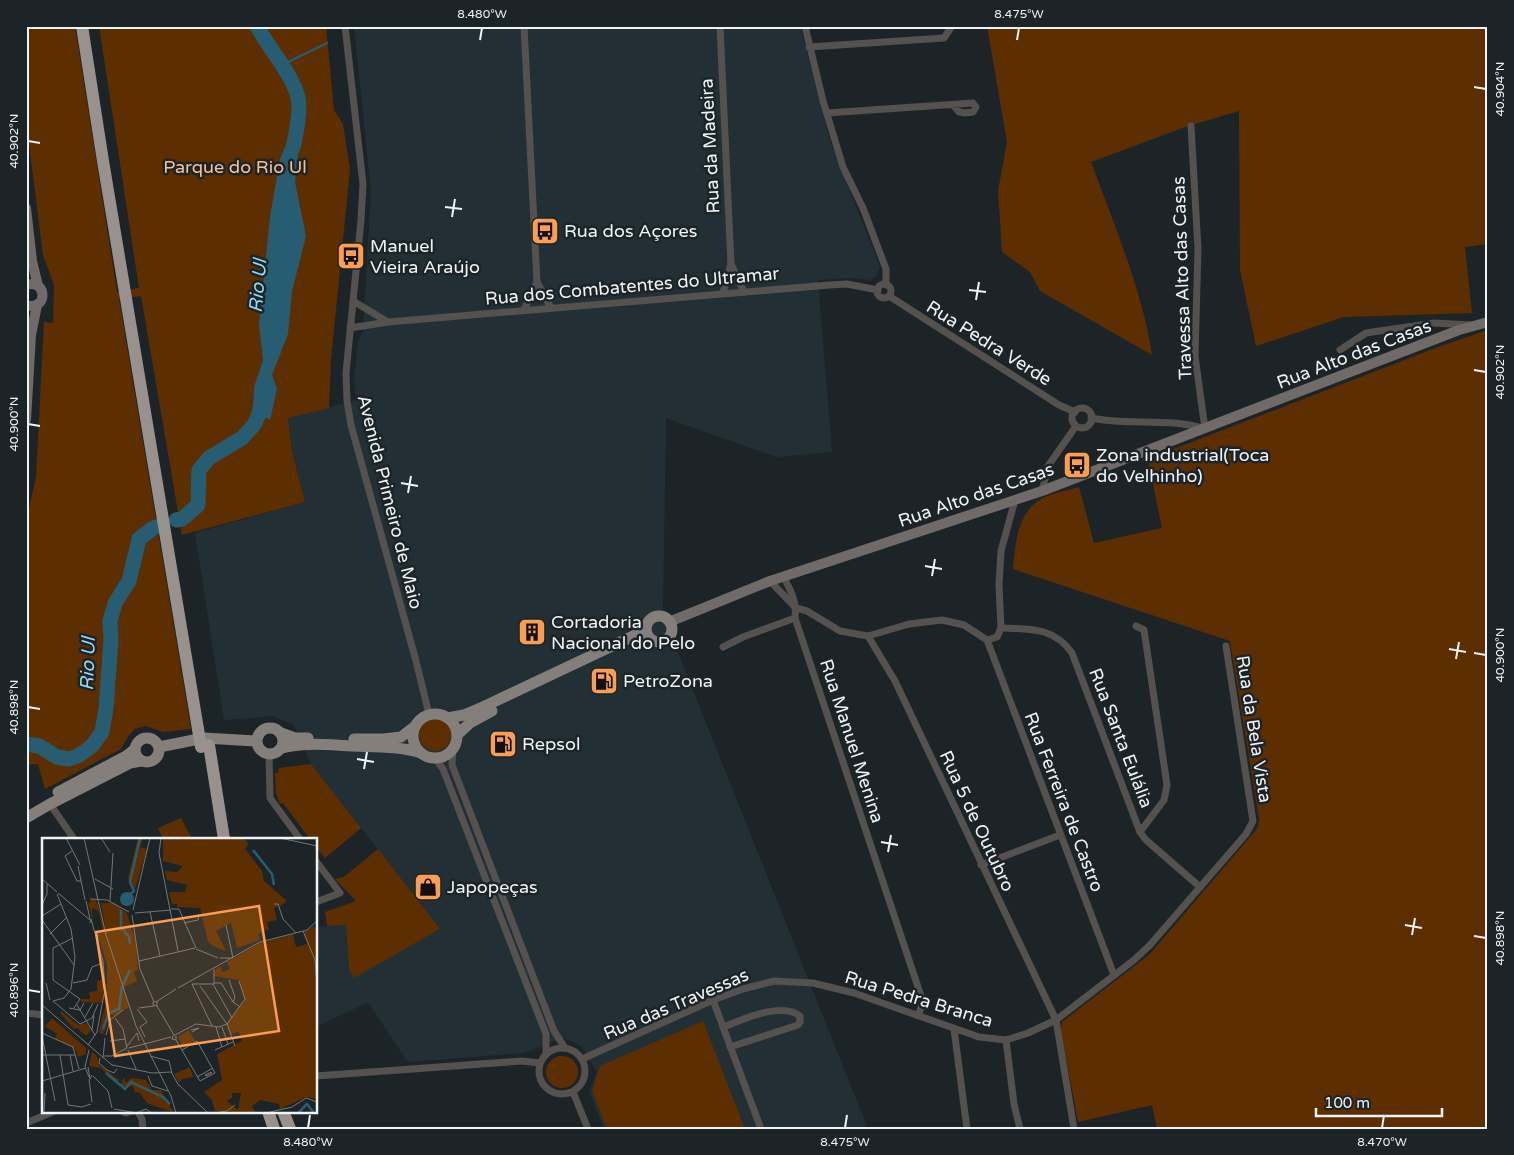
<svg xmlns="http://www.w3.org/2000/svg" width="1514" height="1155" font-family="'Varela Round',sans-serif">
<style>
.built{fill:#223035}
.green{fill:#5d2f00}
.water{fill:#265d72}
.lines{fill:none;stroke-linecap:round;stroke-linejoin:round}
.stream{stroke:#265d72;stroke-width:2.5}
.river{stroke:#265d72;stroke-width:15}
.street{stroke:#54514f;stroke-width:7}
.secondary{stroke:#706b68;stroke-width:10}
.primary{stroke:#857f7b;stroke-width:11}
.highway{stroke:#98918d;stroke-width:12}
.highway-bridge{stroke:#98918d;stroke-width:12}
.ticks{fill:none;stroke:#eef3f5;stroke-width:2}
.labels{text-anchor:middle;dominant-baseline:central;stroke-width:5;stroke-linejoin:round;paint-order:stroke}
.street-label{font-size:18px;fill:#eef3f5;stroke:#1d2427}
.park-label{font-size:18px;fill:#f9c198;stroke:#1d2427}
.poi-label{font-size:18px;fill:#eef3f5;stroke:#1d2427;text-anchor:start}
.water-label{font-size:19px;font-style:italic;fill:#90daf8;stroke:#1d2427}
.inset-river{fill:none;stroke:#265d72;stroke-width:2.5}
.inset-road{fill:none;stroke:#717779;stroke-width:1}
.view{fill:#fb9e52;fill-opacity:0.15;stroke:#fb9e52;stroke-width:2.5}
.inset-edge{fill:none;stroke:#eef3f5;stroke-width:2.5}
.neatline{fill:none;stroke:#eef3f5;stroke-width:2}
.ticks-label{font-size:12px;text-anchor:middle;fill:#eef3f5}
</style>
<rect width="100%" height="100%" fill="#1d2427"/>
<path class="built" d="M354,26H800L830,141L880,267L876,277L869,280L850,278L818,280L832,452L776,457L666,418L663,610H661L868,1129H604L589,1091L597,1072L581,1046L564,1038L524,1053L408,1062L368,1002L316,1027V927L346,925L349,970L354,977L440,929L311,764L294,725L273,716L224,720L195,533L305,502L292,450L288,418L357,400L354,381L358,340L363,332L371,192Z"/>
<g class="green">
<path d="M26,26H75L117,292L139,288L99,26H326L334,110L343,124L350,169L331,359L329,408L288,418L292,451L305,502L182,535L141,296L119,299L191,729L163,732L146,726L135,729L129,735L121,749L45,789L38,764L26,765V523L36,477L44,322L53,323L54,285L43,255L26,120Z"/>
<path d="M987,26H1488V244L1465,247L1472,313L1344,317L1256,346L1240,270L1239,111L1185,127L1091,162C1114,225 1142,289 1152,355L1040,291L1030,272L1002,252L998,191L1007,142Z"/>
<path d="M1488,330V1129H1157L1152,1105L1078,1122L1061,1031L1062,1022L1150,954L1256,830L1258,826L1259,819L1230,641L1013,569C1015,547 1017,515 1038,501C1049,493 1067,491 1079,487L1094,543L1162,528L1148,459L1438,347Z"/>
<circle cx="435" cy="735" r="16"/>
<path d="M311,764L361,828L325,858L316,847V839H310L283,803L280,804L276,793L275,773H278L279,768Z"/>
<path d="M181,818L192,839H163L158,828Z"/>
<path d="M378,849L440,929L354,978L349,970L346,925L327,926L325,912L356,901L335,879L344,877Z"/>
<path d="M703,1021L745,1129H607L592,1091L600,1066Z"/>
<circle cx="562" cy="1072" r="16"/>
</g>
<path class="water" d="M297,130L299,144L295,182L306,236L292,291L288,334L272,375L277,389L270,420L253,411L254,387L263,360L259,325L270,217L280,159L291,132Z"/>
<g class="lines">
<path class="stream" d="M282,65L327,43"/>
<g class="river">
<path d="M257,26C269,49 291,72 298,97C301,109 296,136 293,148"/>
<path d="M176,520L182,519L198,505L199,470L209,458L242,438L254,425L259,414L262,396"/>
<path d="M26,744L39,746L57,757L69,759L78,756L92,746L102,732L106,709L111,639L110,621L115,603L129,581L139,539L153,528L159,526"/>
</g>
<g class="street">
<path d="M345,26L363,184L361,220L346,373L347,401L351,425L416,661L429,714"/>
<path d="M524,26L537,282L551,308"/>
<path d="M720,26L731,264L723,293"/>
<path d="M805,26L823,101L843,167L863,208L886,269V285"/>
<path d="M809,47L944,38L952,26"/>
<path d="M827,113L973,103L976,107L973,112L965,113L959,112L954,106"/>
<path d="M731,264L744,292"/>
<circle cx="884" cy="291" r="7"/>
<path d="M889,296L1059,405L1075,412"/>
<path d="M353,301L388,322"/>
<path d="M524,310L537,282"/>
<path d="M350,328L388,322L829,285L847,284L878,290"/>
<path d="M1340,350L1366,333L1434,323L1471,325"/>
<circle cx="1082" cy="418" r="10"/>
<path d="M1091,418C1128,426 1169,417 1205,429L1195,356L1198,249L1191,126"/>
<path d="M1042,491L1048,466L1076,426"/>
<path d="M783,576C791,591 797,601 795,618L923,1002L918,1016"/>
<path d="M770,581L796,608L807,611L840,631L868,636L909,624L942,620L964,625L987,640L997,637L1001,628L999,585L1001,551L1015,500"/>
<path d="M1136,626L1144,630L1167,785L1164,800L1140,832"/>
<path d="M1001,628C1030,629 1054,627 1072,653L1140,832L1146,840L1200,887"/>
<path d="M868,636L895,681L1056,1020L1074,1129"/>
<path d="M987,640L1114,975"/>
<path d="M723,647L743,637L795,618"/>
<path d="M453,748L452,765L554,1031L565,1048"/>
<path d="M269,755L270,798L300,839"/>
<path d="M435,758L443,769L546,1034V1054"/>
<path d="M50,804L74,839"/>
<path d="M316,861L340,893L316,902"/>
<path d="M981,865L1060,835"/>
<path d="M713,1000L761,1129"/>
<path d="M26,1013L44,1015"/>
<path d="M723,1027C742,1020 781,1001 800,1016V1022L798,1025L730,1047"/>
<path d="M954,1029L967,1129"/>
<path d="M1006,1040L1014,1104L1020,1129"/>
<circle cx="562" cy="1071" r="23"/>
<path d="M582,1059L713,1000L743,989L774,981L813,983L854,993L979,1037L1006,1040L1028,1033L1056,1020L1134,960L1150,945L1246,834L1253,821L1226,646"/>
<path d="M316,1076L522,1061L540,1063"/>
<path d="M573,1092L588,1129"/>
<path d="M122,1111L126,1113L133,1111"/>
<path d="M137,1111L142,1119L143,1129"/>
<path d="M26,1123L55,1111"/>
</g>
<g class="secondary">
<path d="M26,208L32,261L38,286"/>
<path d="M26,285C48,278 48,312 26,305"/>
<path d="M26,420L31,335L37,305"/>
<path d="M669,622L770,581L1042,491L1459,330L1488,322"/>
</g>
<g class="primary">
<circle cx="659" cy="629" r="13"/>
<circle cx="435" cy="736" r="22"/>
<path d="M448,718L464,715L485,706L646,630"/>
<circle cx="270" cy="741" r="13"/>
<path d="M281,733L295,738H308"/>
<path d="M457,735L470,723L492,711"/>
<circle cx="147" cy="750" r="12"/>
<path d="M354,739H384L401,737L414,727"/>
<path d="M159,747L204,738L256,741"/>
<path d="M282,748C304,742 329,745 352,746C375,747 399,746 421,753"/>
<path d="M58,792L126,756L135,749"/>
<path d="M26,818L50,804L130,763L141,761"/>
</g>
<g class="highway">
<path d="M82,26L103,161L198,729"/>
<path d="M209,745L224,839"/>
<path d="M268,1111L274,1129"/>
<path d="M283,1111L290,1129"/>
</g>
<path class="highway-bridge" d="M198,729L201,747"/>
</g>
<path class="ticks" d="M480,40L482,28M1017,40L1019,28M1474,87L1486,89M28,141L40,143M445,207L462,209M452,217L455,199M969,290L986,292M976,300L979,282M1474,370L1486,372M28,424L40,426M401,483L418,486M408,493L411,476M925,566L942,569M932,576L935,559M1449,649L1466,652M1474,653L1486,655M1456,659L1459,642M28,707L40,709M357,759L374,762M364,769L367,752M881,842L898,845M888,852L891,835M1405,925L1422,928M1412,935L1415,918M1474,936L1486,938M28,990L40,992M308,1128L310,1115M845,1128L847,1115M1382,1128L1384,1115"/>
<defs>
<g id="bus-square" transform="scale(1.4375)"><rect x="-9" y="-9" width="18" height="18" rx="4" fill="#fb9e52" stroke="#1d2427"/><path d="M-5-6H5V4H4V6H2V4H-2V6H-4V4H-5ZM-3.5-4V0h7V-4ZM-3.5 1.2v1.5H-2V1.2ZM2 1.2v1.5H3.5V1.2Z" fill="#111"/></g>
<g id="building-square" transform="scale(1.4375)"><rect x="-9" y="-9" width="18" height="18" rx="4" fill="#fb9e52" stroke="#1d2427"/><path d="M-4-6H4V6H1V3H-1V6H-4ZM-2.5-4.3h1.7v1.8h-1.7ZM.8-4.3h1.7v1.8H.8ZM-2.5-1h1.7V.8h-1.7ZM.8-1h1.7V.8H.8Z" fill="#111"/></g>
<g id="fuel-square" transform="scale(1.4375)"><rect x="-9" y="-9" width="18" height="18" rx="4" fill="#fb9e52" stroke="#1d2427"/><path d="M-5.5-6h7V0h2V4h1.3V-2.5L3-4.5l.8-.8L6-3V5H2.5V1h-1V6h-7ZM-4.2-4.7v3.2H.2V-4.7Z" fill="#111"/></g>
<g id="shop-square" transform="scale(1.4375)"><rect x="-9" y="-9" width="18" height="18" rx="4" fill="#fb9e52" stroke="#1d2427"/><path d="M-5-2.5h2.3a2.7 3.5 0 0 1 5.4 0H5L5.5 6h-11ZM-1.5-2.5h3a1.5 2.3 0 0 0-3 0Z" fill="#111"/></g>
</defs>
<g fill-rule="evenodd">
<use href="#bus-square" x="545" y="231"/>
<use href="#bus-square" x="351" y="256"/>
<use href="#bus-square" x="1077" y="465"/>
<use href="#building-square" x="532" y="632"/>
<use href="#fuel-square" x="604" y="681"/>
<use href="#fuel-square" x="503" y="744"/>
<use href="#shop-square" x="428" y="887"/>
</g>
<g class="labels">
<g class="street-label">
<text transform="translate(710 146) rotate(-93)">Rua da Madeira</text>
<text transform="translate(1182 278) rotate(-92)">Travessa Alto das Casas</text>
<text transform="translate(632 286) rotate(-5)">Rua dos Combatentes do Ultramar</text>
<text transform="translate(989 343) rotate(32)">Rua Pedra Verde</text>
<text transform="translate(1354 354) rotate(-21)">Rua Alto das Casas</text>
<text transform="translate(976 495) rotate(-19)">Rua Alto das Casas</text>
<text transform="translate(390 502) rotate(76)">Avenida Primeiro de Maio</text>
<text transform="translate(1254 729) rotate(81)">Rua da Bela Vista</text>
<text transform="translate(1121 738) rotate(69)">Rua Santa Eulália</text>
<text transform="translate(852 741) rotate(72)">Rua Manuel Menina</text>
<text transform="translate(1064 802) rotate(69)">Rua Ferreira de Castro</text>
<text transform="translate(977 821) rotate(65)">Rua 5 de Outubro</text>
<text transform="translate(919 999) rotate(17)">Rua Pedra Branca</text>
<text transform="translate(676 1004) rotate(-23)">Rua das Travessas</text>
</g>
<g class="park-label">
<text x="235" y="167">Parque do Rio Ul</text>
</g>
<g class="poi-label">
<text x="564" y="231">Rua dos Açores</text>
<text x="370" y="246">Manuel<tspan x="370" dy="21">Vieira Araújo</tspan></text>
<text x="1096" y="455">Zona industrial(Toca<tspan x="1096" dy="21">do Velhinho)</tspan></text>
<text x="551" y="622">Cortadoria<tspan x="551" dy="21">Nacional do Pelo</tspan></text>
<text x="623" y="681">PetroZona</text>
<text x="522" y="744">Repsol</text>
<text x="447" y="887">Japopeças</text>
</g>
<g class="water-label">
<text transform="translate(258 286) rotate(-85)">Rio Ul</text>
<text transform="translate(88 664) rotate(-88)">Rio Ul</text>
</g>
</g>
<g transform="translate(42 838)">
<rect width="275" height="275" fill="#1d2427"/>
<path d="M96,0H101L98,9L105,11L93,51L86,40ZM121,0H199L205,3L206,7L203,11L220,33L222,43L244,62L242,66L232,70L235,82L225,84L227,91L216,96L218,102L195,110L189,85L174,93L184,113L171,108L166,104L158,70L135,69V66H130L127,54H143L145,47L125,42L123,33L135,34L141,28L121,23ZM49,62H54L64,93L59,65H71L85,75L94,106L96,132L92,134L95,143L82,149L87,169L72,178L69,176L61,197L57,194L65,160V127L55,95L61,94L57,74L52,70L50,72L51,82L46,66ZM272,88L275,94V261L264,259L238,271L237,266L218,262L210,268L214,275L173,273L170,262L162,254L180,242L175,216L200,203L197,194L189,196L185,186L203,162L197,142L172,138L174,131L178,128L181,134L188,131L185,124L218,105L251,96L254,109L265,106L262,94ZM190,255H199L196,272L185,263L190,260ZM62,141L61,165L39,164V161H48L47,154L55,153V143ZM19,173L36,187L45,185L49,192L44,198L35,190L32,191L18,175ZM10,180L44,210V216L36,219L33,211L13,200L15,196L3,188ZM147,192L153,203L141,210L136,199ZM50,214L55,218L57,227L77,242L75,247L59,230L47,228ZM148,229L151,239L140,241L137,245L132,236ZM82,239L84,245L89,240L104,242L110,252H119L132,275L105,265L97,254L93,255L91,248L82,250L79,246Z" fill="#5d2f00" fill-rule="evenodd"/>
<path d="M78 61a7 7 0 1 1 14 0a7 7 0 1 1-14 0Z" fill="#265d72"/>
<path class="inset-river" d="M211,12L230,36L232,47M88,56L92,53L88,44L98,0M79,72V89L87,99L88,106M81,147L88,132M61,191L67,175L77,171L80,148M64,235L83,251L89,244L121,259L128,266M256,275L265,266L272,275"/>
<path class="inset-road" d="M24,0L38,27M42,0L64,97L94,188L129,258L134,275M59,0L68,14M119,0L117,15L136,113M238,0L275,8M30,13L23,18L35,43H39M36,28L43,62M0,41L15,54M53,41L71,51M16,55L48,82M48,61L65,62L87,74M44,63L48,81M68,63L71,15M232,66H236L241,81L254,95M0,67L5,56V46M129,71H137L154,110M91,72L108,0M108,74L118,118M93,75L129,72M90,77L98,131L112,164M0,78L19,66M140,81L157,77M0,82L32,127M142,85L156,82L157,77M261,93L273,122L275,147M8,96L25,79M154,111L176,120M178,120H191L184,87M97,123L153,110M11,142V110L31,100M11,142L38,161L32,170M187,142L193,159L191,164M4,145L8,162M31,145L45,142L50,129L61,125M172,145H179L191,164L198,169M150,146L170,188M150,146H172V131M171,146L190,180M158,148L185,186L193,208M136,150L218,104L265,92L275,83M11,163L22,160L29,151L33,119L29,91L15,56M11,163L38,186M111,164H115V168L111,167ZM114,164L134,151M0,167L70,227L110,235L129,234L137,248M35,167L53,197M115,168L132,197M27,170L38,172L42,165M97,170L112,168M95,171L105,184L98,189L103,199M43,179L51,165M73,180L81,191L85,210M38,186L50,180L56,166M174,189L180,209M180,189L186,206M50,192L52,177M149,192L157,190L150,194M0,195L31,209L37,231M64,197L68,182L81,172M0,198L13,263M134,198V202L130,201L131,198L154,186L177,189L185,186L203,161L197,143M134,202L158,243L173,235L155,203L140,212M68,203L83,201M46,207L55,194L63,151L61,123L49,81L48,85M85,208L95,195L97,203M87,210L129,199M47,212L43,229L47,239M86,212L94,231M173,212L191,204M0,217H33M18,217L26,267L40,269L49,266M28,217L31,233M62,218H70L85,210M108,218L127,223L130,235M58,220L57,225L65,232L72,235L75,231M61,220L63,200M46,229L48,241L50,237M169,234L170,235L164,238L163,237ZM51,238L66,253L70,270M106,238L110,248L126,253M155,239L171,230M47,241L50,264M0,243L44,230M137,247L166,275M72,271L95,275M2,275L3,255M94,275L104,271L110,275M171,275L185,273L193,267M224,275L250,269L264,260L275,264"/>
<path class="view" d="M217,68L237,193L73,218L54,94Z"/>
<rect width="275" height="275" class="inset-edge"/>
</g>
<rect width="1514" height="1155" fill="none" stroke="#1d2427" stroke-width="55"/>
<path d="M1316 1108v8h126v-8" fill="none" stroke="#eef3f5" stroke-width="2.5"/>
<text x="1324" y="1108" font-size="15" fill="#eef3f5" stroke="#1d2427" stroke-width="4" paint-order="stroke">100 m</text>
<rect x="28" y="28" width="1458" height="1100" class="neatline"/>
<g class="ticks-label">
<text x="482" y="18">8.480°W</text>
<text x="1019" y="18">8.475°W</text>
<text transform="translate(1500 89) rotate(-90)" y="4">40.904°N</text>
<text transform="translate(14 141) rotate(-90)" y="4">40.902°N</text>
<text transform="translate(1500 372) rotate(-90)" y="4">40.902°N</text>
<text transform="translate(14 424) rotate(-90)" y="4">40.900°N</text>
<text transform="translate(1500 655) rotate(-90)" y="4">40.900°N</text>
<text transform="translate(14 707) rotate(-90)" y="4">40.898°N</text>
<text transform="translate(1500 938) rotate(-90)" y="4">40.898°N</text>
<text transform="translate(14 990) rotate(-90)" y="4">40.896°N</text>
<text x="308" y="1146">8.480°W</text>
<text x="845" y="1146">8.475°W</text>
<text x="1382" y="1146">8.470°W</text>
</g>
</svg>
